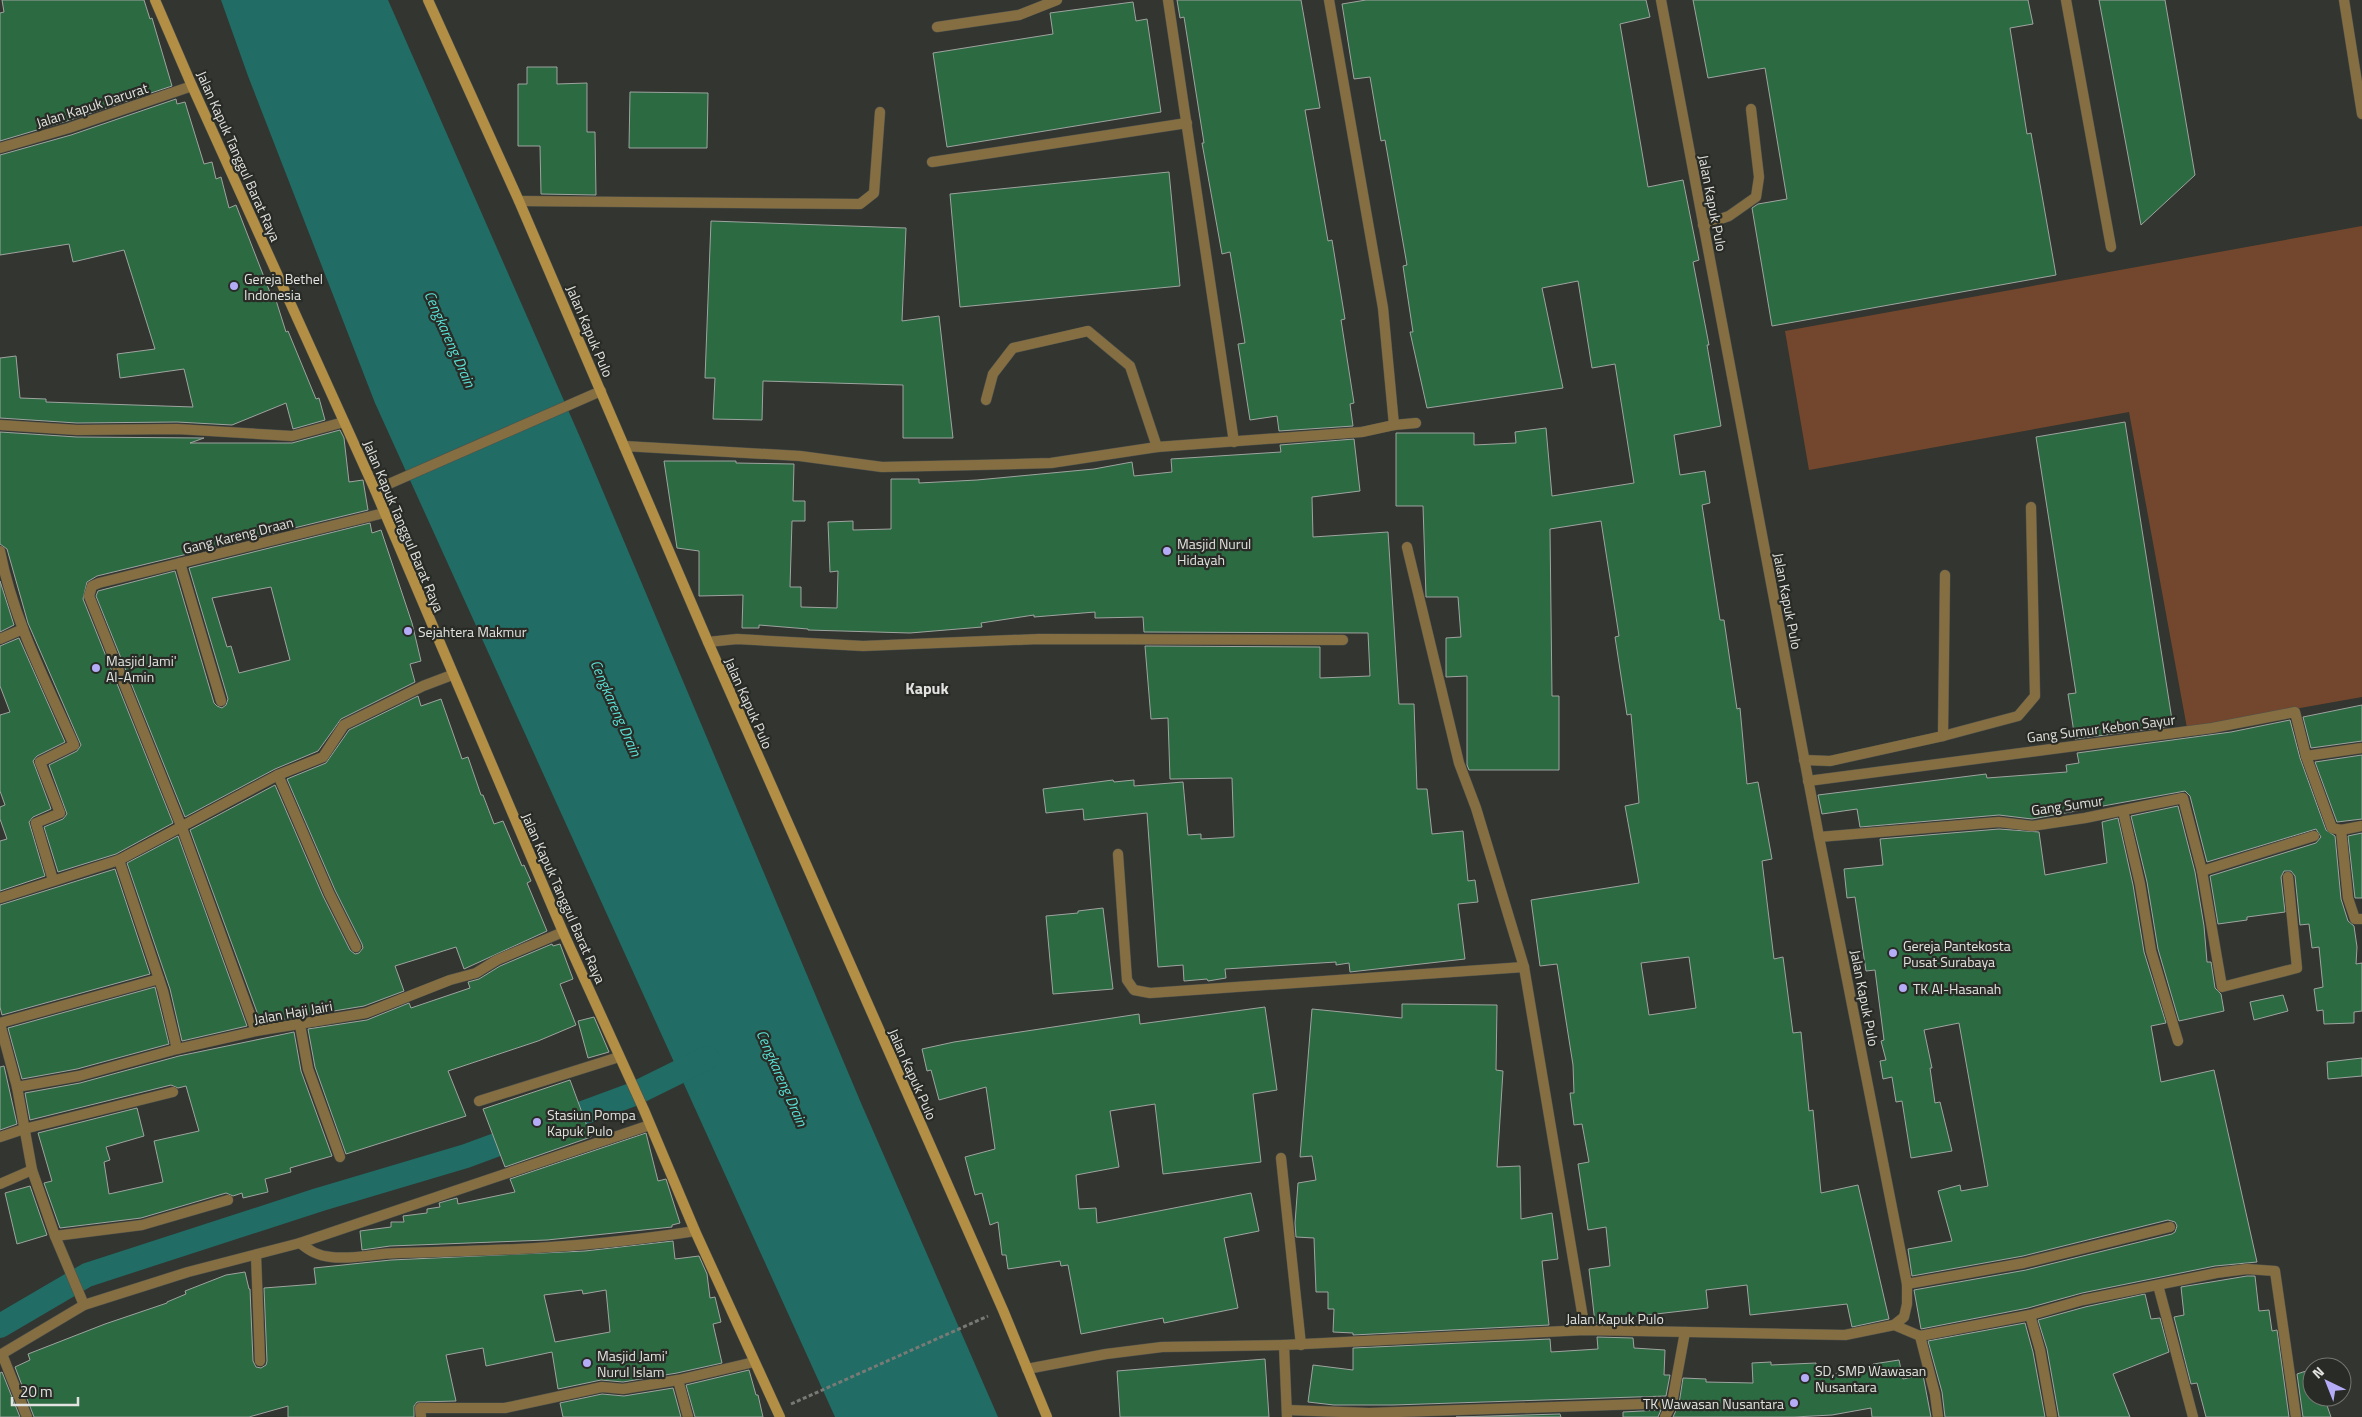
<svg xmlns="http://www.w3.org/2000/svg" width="2362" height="1417" font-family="'Titillium Web',sans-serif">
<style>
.green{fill:#73472d}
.water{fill:#216c65}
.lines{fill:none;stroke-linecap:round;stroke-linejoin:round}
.canal{stroke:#216c65;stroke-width:24}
.building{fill:#2c6a42;stroke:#9ea4a0;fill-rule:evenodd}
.service-casing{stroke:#4f514c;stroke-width:11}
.minor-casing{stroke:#4f514c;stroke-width:11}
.tertiary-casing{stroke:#4f514c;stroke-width:11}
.secondary-casing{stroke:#4f514c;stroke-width:11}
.path{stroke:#787a76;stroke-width:3;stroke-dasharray:4 2.5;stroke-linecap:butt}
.service{stroke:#856f42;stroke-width:10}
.minor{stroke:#856f42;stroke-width:10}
.tertiary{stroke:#856f42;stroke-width:10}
.secondary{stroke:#b28f44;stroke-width:10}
.poi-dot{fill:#b5acf8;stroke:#292b26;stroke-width:2}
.labels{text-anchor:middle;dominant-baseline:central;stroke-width:4.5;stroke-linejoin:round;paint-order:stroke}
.street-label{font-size:14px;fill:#e2e3e0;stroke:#292b26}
.poi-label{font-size:14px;fill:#e2e3e0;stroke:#292b26;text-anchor:start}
.water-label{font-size:15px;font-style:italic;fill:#59e4d8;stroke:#292b26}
.quarter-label{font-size:16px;font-weight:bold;fill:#e2e3e0;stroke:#292b26}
</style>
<rect width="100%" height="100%" fill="#333530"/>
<path class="green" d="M2362,226V697L2187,728L2129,412L1809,470L1785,331Z"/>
<path class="water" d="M221,0H388L583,444L861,1103L998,1417H835L375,403L248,76Z"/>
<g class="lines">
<path class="canal" d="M0,1326L87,1275L318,1200L466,1156L634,1094L707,1058"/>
</g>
<g class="building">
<path d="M2,0H144L150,19L152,18L172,86L67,121L0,141V13L4,12Z"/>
<path d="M1177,0H1301L1320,108L1305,110L1328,241L1332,240L1345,319L1341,320L1354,403L1350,404L1353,426L1279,431L1277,416L1250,420L1238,344L1245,343L1230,252L1222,254L1202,143H1204L1184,17L1180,18Z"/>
<path d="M1366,0H1646L1650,17L1620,24L1648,187L1683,180L1699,260L1693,262L1709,345H1707L1721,426L1674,435L1680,475L1705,471L1710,503L1702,505L1720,620H1724L1737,709L1740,708L1747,784L1758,782L1772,859L1762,861L1774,959L1783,957L1793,1033L1801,1032L1809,1111L1813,1110L1821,1193L1858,1185L1889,1319L1852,1327L1847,1304L1750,1315L1747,1285L1706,1290L1708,1308L1630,1317L1631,1324L1595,1323L1589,1269L1610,1266L1606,1227L1588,1230L1578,1164L1589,1162L1582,1124L1574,1125L1570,1093H1574L1573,1065L1557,964L1540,966L1531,900L1639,883L1625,806L1639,803L1631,714L1627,715L1615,637L1619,636L1601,521L1550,529L1552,696H1559V770H1469L1467,765V676L1446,677V638L1461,637L1458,597H1426L1423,506H1396V433H1474V445L1516,443L1515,432L1546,428L1552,496L1634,483L1615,364L1592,368L1578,281L1542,288L1563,388L1427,408L1410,332H1413L1403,266L1407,265L1385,140L1381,141L1370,77L1354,79L1342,4ZM1689,957L1696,1008L1649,1015L1641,963Z"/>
<path d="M1693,0H2028L2033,24L2010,28L2027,134L2031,133L2056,275L1772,326L1752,208L1758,204L1787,199L1765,68L1708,78Z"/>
<path d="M2099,0H2165L2195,175L2141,225Z"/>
<path d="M1133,2L1136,21L1147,19L1161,112L947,147L933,53L1053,34L1050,13Z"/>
<path d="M527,67H557V84L587,83V132H595L596,195L541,194L540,146H518V84H527Z"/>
<path d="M630,92L708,93L707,148H629Z"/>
<path d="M176,99L177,104L185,102L204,164L212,162L216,179L221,177L229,208L236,205L271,295L274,294L286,332L288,331L316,399L319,398L325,420L293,429L286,403L232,425L177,422L77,423L0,418V358L16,356L20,398L46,399V402L193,407L184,369L120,378L117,354L155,349L124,250L73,262L69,244L0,255V155L71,135Z"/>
<path d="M1169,172L1180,286L960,307L950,194Z"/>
<path d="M711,221L906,228L902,321L939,316L953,438H903V385L763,381L762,420L713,419L715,378H705Z"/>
<path d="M2125,422L2173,726L2075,739L2068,694L2076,693L2036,437Z"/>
<path d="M340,430L344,438L349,482L363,480L368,510L97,576L87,582L83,599L173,823L116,854L58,872L44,827L63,819L67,814L49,765L77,751L81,745L28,623L7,549L0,544V432L77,437L204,438L190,443H292Z"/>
<path d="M1354,439L1360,491L1312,497L1313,537L1388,532L1399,704H1414L1417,789H1427L1432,834L1463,831L1468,881L1475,880L1478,902L1458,904L1465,959L1350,972L1349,963L1336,965V962L1225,969L1226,978L1208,981L1207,979L1184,981L1183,965L1158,967L1147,813L1084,820L1083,809L1046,813L1043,789L1113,780L1114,782L1134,780V786L1183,782L1188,835L1201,834V839L1234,837L1232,778L1170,779L1168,718L1151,719L1145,646L1320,647V678L1370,676L1368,633L1144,632L1143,617L1095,618V612L1034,617V615L981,623L982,627L910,633L808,630V629L759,625V628H742L743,595L699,596V551L677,548L664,461H736V463L794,464L793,501H805V521H792L790,587H801V607L837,608L838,571L830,572L828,522L853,521V530L891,529V479H919V483L977,480L1094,469L1132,462L1134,476L1172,472L1171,459L1281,452L1280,445Z"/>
<path d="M370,523L372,533L381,530L412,623L421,661L410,664L415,682L341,719L318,751L275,769L185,817L96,596L98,591L175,571L214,703L217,706L222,708L226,705L228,699L189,568ZM271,587L290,660L239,673L231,646L227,647L212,598Z"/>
<path d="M0,581L14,625L0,632Z"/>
<path d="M19,638L65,742L37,756L33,761L51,809L33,817L29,822L45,876L0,891V841L7,839L0,819V807L5,805L0,791V715L10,712L0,686V646Z"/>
<path d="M418,696L421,706L441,699L462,759L468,757L481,795H483L494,824L503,821L522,866L524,865L531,881L527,883L547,931L464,969L456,947L395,966L404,991L364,1006L261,1023L190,830L275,785L323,896L350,950L355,954L359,953L363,948L362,944L335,890L287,779L326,763L349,730Z"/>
<path d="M2362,705V741L2311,748L2303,717Z"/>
<path d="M2290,720L2300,758L2326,830L2335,836L2341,899L2348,921L2354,926L2357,947L2356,964L2362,963V1011L2354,1012V1023L2324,1024L2323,1010L2317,1011L2314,989L2323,987L2319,947L2312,948L2309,924L2300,925L2295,876L2291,871H2284L2281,877L2285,912L2247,917V920L2218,924L2210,876L2316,843L2321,837L2316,829L2207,862L2190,796L2185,791L2032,819L1999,815L1860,827L1857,809L1822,814L1818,795L1986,774L1987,778L2067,772L2066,765L2079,763L2077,753L2231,732Z"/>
<path d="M2362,755V819L2337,822L2315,762Z"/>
<path d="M2178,806L2195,872L2204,926L2207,962H2211L2215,988L2221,994L2224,1011L2179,1021L2158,949L2147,882L2131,816Z"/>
<path d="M2118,818L2133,885L2144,952L2166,1023L2151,1026L2161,1082L2214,1070L2257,1262L2215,1266L2082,1293L2028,1308L1921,1329L1914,1290L2026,1270L2172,1234L2175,1232L2177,1226L2175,1222L2168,1220L2023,1256L1912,1276L1908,1249L1952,1241L1938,1191L1960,1185L1961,1191L1988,1186L1959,1023L1924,1030L1932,1068H1930L1935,1103L1940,1102L1952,1151L1911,1158L1902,1101L1896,1102L1892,1077L1883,1079L1880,1061L1886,1060L1881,1041L1884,1040L1875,970L1866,971L1855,897L1847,898L1844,869L1883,865L1880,839L1999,829L2039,832L2045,875L2107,863L2102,822Z"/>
<path d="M2362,833V898H2355L2348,836Z"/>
<path d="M178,836L247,1026L182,1041L170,989L127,863Z"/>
<path d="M115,869L150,974L2,1015L0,1007V905Z"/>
<path d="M1103,908L1113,989L1053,994L1046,916L1078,913V911Z"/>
<path d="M552,944L553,946L560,944L573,979L560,984L576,1025L538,1041L448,1071L466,1116L346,1154L315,1067L308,1029L367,1020L409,1003L411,1008L470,988L468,982L479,979L500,966Z"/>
<path d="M155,987L169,1044L77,1069L22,1079L8,1028Z"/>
<path d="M2283,995L2288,1011L2254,1020L2250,1002Z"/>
<path d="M1402,1004L1497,1005L1496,1070L1503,1071L1497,1167L1520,1166L1521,1219L1552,1213L1558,1259L1542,1261L1549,1325L1353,1335V1333L1333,1332L1334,1309H1328V1292H1316L1314,1238L1296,1237L1295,1223L1298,1183L1316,1180L1312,1156L1300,1157L1312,1009L1402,1018Z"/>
<path d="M1265,1007L1277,1090L1253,1094L1261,1162L1163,1174L1155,1104L1110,1111L1119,1167L1076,1175L1079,1209L1096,1208L1097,1223L1251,1193L1259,1231L1224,1238L1238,1308L1164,1323L1163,1318L1081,1334L1068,1265L1061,1266L1060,1261L1008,1269L1006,1255H1002L998,1222L990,1225L982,1193L975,1195L965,1157L995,1149L986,1087L939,1100L931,1070L927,1071L922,1049L954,1042L1139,1014L1140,1024Z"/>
<path d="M594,1017L609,1052L588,1058L578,1021Z"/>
<path d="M294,1032L301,1071L332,1156L290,1168L291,1172L265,1179L268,1192L243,1198L242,1193L233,1196L226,1193L141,1218L60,1228L44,1183L52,1181L38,1133L137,1108L144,1136L106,1147L110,1160L104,1162L109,1194L163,1182L154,1141L199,1131L186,1086L178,1088L171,1085L30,1120L25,1093L80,1083L179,1056Z"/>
<path d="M2362,1058V1076L2328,1079L2327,1062Z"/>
<path d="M4,1066L17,1124L0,1130V1067Z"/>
<path d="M570,1080L591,1137L505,1167L483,1109Z"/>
<path d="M646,1133L658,1181L666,1179L680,1223L672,1225V1227L547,1240L390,1246L362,1250L360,1231L391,1227V1222H404L403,1216L427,1213V1209L440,1207L439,1203L446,1201L457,1198L458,1204L515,1192L510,1179Z"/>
<path d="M30,1186L47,1235L17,1244L5,1193Z"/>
<path d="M673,1241L675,1259L699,1256L707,1274L710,1298L715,1297L721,1322L713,1324L722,1363L677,1373L623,1382L601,1380L558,1389L552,1352L486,1366L483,1348L446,1355L456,1401L417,1402L414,1406V1417H288V1406L249,1417H34L15,1367L30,1360L28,1354L105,1324L167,1303V1302L186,1294L185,1291L226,1275L245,1272L249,1289H250L253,1361L256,1367L261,1368L266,1365L267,1361L264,1288L316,1284L314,1268L391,1260L585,1251ZM582,1290L583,1294L606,1290L610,1332L555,1342L544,1295Z"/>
<path d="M2247,1276H2255L2259,1311L2269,1310L2272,1331L2277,1330L2289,1417H2206L2197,1383L2191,1384L2174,1317L2184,1315L2181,1287Z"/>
<path d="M2145,1294L2151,1319L2160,1318L2169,1352L2113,1374L2130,1417H2059L2047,1349L2038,1320L2085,1307Z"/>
<path d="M2025,1323L2033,1352L2045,1417H1945L1942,1392L1928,1341Z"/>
<path d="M1597,1337L1633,1338L1634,1348L1665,1350L1664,1375H1670L1666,1396L1393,1405H1334L1308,1402L1313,1365L1353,1370V1348L1550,1339L1551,1352L1598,1349Z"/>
<path d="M1265,1359L1269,1417H1120L1117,1371Z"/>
<path d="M1899,1360L1903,1379L1923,1375L1931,1417H1872L1871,1408L1832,1415L1794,1417H1673L1679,1404L1683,1378L1706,1379V1382L1753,1383L1752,1363L1771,1362V1365L1816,1363V1377L1873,1367V1364Z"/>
<path d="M2312,1369V1397H2324L2331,1417H2303L2297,1374Z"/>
<path d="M749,1370L756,1395H758L763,1417H695L686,1385Z"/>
<path d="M2,1372L20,1417H0V1373Z"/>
<path d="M673,1388L681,1417H563L560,1403L602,1394L624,1396Z"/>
<path d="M1661,1410L1658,1417H1623V1412Z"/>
<path d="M1560,1414L1561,1417H1456Z"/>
</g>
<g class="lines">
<g class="service-casing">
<g id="service">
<path d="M1168,0L1234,442"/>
<path d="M2066,0L2111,247"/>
<path d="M2344,0L2362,114"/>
<path d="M937,27L1019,15L1057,0"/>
<path d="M932,162L1187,123"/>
<path d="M519,201L860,204L874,193L880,112"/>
<path d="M1703,225L1729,216L1756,197L1759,177L1751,109"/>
<path d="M986,400L993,374L1013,348L1088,331L1130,366L1157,447"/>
<path d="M1394,425L1416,423"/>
<path d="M1407,547L1459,763L1476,808L1524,967L1585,1330"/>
<path d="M1943,736L2018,716L2035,696L2031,507"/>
<path d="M1804,760L1830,761L1943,736L1945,575"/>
<path d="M1118,854L1127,980L1134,990L1150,993L1524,967"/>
<path d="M479,1101L619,1057"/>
<path d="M1281,1158L1301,1345"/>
</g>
</g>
<g class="minor-casing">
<g id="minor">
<path d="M0,148L69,128L192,86"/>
<path d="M0,425L77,430L177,429L292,436L344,422"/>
<path d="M624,446L800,456L882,467L977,465L1051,463L1157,447L1362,432L1394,425L1383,308L1329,0"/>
<path d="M375,490L601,391"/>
<path d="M0,551C13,619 46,682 74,745L40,762L60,813L36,823L53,880"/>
<path d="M180,563L221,701"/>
<path d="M0,639L23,629"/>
<path d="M708,642L737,639L863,646L1039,639L1343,640"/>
<path d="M2306,756L2332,828L2341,830L2362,826"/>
<path d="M278,775L329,893L356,947"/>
<path d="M1808,781L2212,728L2295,712L2306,756L2362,748"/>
<path d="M2123,811L2140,884L2151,951L2178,1041"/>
<path d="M2341,830L2348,898L2355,919H2362"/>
<path d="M1819,837L1999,822L2032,826L2085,818L2183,798L2202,871L2222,987L2297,968L2288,877"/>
<path d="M119,860L163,991L177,1049"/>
<path d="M2202,871L2314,836"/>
<path d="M0,898L119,860L278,775L323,757L344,725L423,686L452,675"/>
<path d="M0,1023L159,979"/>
<path d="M0,1024L17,1087L32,1170L55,1236L84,1305"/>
<path d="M300,1025L308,1069L340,1157"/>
<path d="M256,1031L182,828L89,596L92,586L99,583L384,513"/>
<path d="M17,1087L79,1076L177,1049L256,1031L366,1013L450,980L476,973L497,960L563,932"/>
<path d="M0,1137L24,1129L173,1092"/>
<path d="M0,1184L32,1170"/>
<path d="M55,1236L142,1225L228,1200"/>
<path d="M300,1243C310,1251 318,1256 331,1257C352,1260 377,1253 399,1253C497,1251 597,1247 695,1231"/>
<path d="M256,1255L260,1361"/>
<path d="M1907,1284L2024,1263L2170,1227"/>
<path d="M2158,1285L2193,1417"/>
<path d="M2030,1315L2040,1350L2052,1417"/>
<path d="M1894,1325L1920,1336L2030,1315L2083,1300L2216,1273L2247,1269L2275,1271L2296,1417"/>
<path d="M1920,1336L1935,1394L1938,1417"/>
<path d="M2,1354L27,1417"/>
<path d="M0,1355L84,1305L188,1272L300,1243L650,1125"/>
<path d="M1027,1369L1106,1354L1162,1347L1284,1345"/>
<path d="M678,1380L688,1417"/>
<path d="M1287,1410L1369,1413L1672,1403"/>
<path d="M421,1417L420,1408H505L602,1387L623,1389L678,1380L754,1362"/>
<path d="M1665,1417L1672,1403L1685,1332"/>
</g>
</g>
<g class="tertiary-casing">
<path id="tertiary" d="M1287,1417L1284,1345L1585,1330L1845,1335L1894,1325L1904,1317L1907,1304V1284L1819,837L1661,0"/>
</g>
<g class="secondary-casing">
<g id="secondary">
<path d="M155,0L192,86L375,490L563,932L644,1110L695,1231L780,1417"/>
<path d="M428,0L519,201L708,642L1003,1310L1047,1417"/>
</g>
</g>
<path class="path" d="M791,1404L988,1316"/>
<use href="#service" class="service"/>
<use href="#minor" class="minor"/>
<use href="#tertiary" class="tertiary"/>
<use href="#secondary" class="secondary"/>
</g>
<g class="poi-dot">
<circle cx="234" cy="286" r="5"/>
<circle cx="1167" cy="551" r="5"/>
<circle cx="408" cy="631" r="5"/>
<circle cx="96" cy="668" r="5"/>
<circle cx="1893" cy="953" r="5"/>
<circle cx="1903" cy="988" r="5"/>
<circle cx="537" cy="1122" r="5"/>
<circle cx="587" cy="1363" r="5"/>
<circle cx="1805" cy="1378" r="5"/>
<circle cx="1794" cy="1403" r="5"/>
</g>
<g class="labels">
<g class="street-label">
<text transform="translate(92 105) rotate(-18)">Jalan Kapuk Darurat</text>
<text transform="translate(239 156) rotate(66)">Jalan Kapuk Tanggul Barat Raya</text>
<text transform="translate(1713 203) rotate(79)">Jalan Kapuk Pulo</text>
<text transform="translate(590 331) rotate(67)">Jalan Kapuk Pulo</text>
<text transform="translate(404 526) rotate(67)">Jalan Kapuk Tanggul Barat Raya</text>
<text transform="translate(238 535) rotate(-14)">Gang Kareng Draan</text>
<text transform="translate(1788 601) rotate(79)">Jalan Kapuk Pulo</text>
<text transform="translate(749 703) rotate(66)">Jalan Kapuk Pulo</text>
<text transform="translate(2101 728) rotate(-7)">Gang Sumur Kebon Sayur</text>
<text transform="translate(2067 805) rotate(-8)">Gang Sumur</text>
<text transform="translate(564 898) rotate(66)">Jalan Kapuk Tanggul Barat Raya</text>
<text transform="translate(1865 998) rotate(79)">Jalan Kapuk Pulo</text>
<text transform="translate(293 1012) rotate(-10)">Jalan Haji Jairi</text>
<text transform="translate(913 1074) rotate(66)">Jalan Kapuk Pulo</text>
<text x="1615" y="1318">Jalan Kapuk Pulo</text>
</g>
<g class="poi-label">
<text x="244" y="278">Gereja Bethel<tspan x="244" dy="16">Indonesia</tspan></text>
<text x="1177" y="543">Masjid Nurul<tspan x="1177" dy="16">Hidayah</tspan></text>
<text x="418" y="631">Sejahtera Makmur</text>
<text x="106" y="660">Masjid Jami'<tspan x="106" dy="16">Al-Amin</tspan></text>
<text x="1903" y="945">Gereja Pantekosta<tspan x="1903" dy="16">Pusat Surabaya</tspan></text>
<text x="1913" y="988">TK Al-Hasanah</text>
<text x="547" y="1114">Stasiun Pompa<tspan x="547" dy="16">Kapuk Pulo</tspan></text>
<text x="597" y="1355">Masjid Jami'<tspan x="597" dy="16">Nurul Islam</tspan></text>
<text x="1815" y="1370">SD, SMP Wawasan<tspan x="1815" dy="16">Nusantara</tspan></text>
<text x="1784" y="1403" text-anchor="end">TK Wawasan Nusantara</text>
</g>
<g class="water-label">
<text transform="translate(450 339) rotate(66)">Cengkareng Drain</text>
<text transform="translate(616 708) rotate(66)">Cengkareng Drain</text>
<text transform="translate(782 1078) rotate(66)">Cengkareng Drain</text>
</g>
<g class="quarter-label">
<text x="927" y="688">Kapuk</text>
</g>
</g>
<g transform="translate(2327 1382) rotate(317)"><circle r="24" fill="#292b26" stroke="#737570"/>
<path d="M0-4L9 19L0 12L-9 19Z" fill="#b5acf8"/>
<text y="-8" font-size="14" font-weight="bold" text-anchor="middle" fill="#e2e3e0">N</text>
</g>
<path d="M12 1397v8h66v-8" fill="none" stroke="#e2e3e0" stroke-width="2.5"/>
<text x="20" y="1397" font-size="15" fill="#e2e3e0" stroke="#292b26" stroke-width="4" paint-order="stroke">20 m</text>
</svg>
